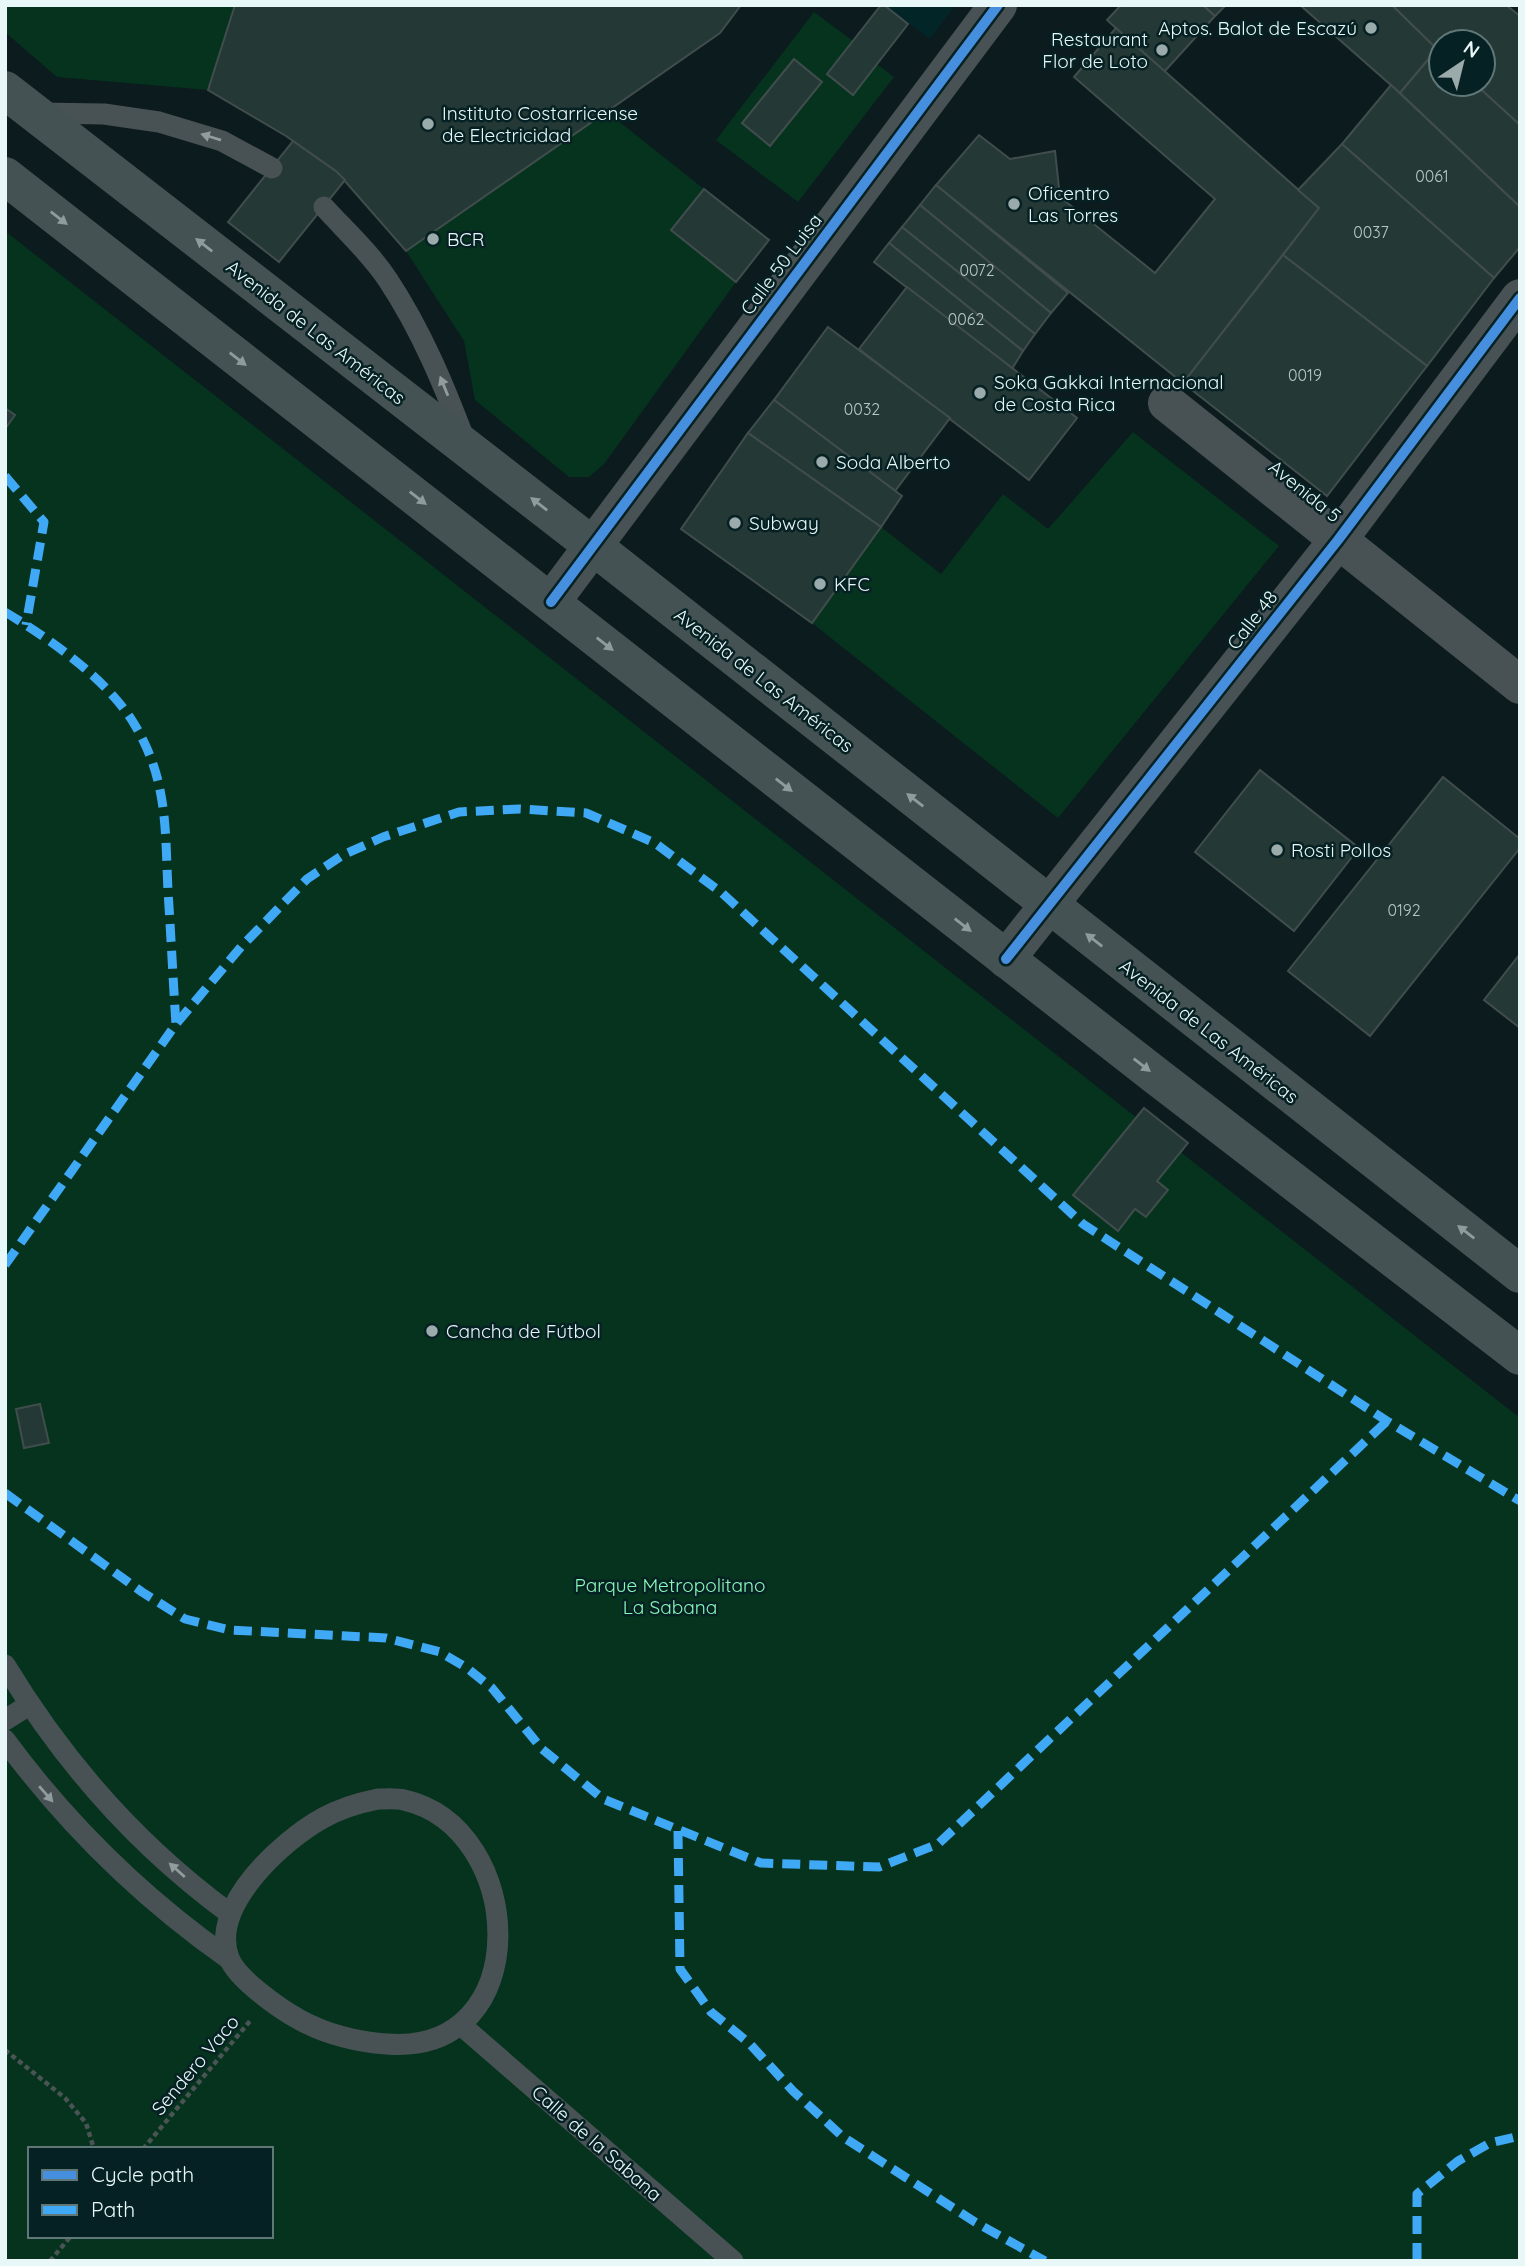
<svg xmlns="http://www.w3.org/2000/svg" width="1525" height="2266" font-family="Quicksand,sans-serif">
<style>
.built{fill:#022528}
.green{fill:#05331e;fill-rule:evenodd}
.building{fill:#243836;stroke:#414d4d;stroke-width:2}
.lines{fill:none;stroke-linecap:round;stroke-linejoin:round}
.path{stroke:#4a5455;stroke-width:4.5;stroke-dasharray:5 3.5;stroke-linecap:butt}
.service{stroke:#485254;stroke-width:21}
.minor{stroke:#485254;stroke-width:38}
.secondary{stroke:#455254;stroke-width:38}
.quiet{stroke:#3fa9f5;stroke-width:9;stroke-dasharray:18 9;stroke-linecap:butt}
.cycleway-casing{stroke:#062123;stroke-width:15}
.cycleway{stroke:#468fdf;stroke-width:10}
.oneway{fill:#909c9e}
.oneway2{fill:#8e9c9e}
.poi-dot{fill:#9baaab;stroke:#062123;stroke-width:2.5}
.labels{text-anchor:middle;dominant-baseline:central;stroke-width:5;stroke-linejoin:round;paint-order:stroke}
.number-label{font-size:16px;fill:#b7c7c8}
.poi-label{font-size:19px;fill:#e8f7f8;stroke:#062123;text-anchor:start}
.street-label{font-size:19px;fill:#e8f7f8;stroke:#062123}
.park-label{font-size:19px;fill:#87f9b6;stroke:#062123}
</style>
<rect width="100%" height="100%" fill="#0c1b1d"/>
<path class="built" d="M884,5H955L930,39Z"/>
<g class="green">
<path d="M5,5H235L208,90L57,77L5,32Z"/>
<path d="M814,12L853,41L828,75L853,95L877,64L894,77L798,202L716,140Z"/>
<path d="M607,112L704,189L671,230L736,282L604,464L589,477H569L475,400L464,341L406,251Z"/>
<path d="M5,231L1520,1418V2261H5ZM30,2149H271V2236H30Z"/>
<path d="M1133,432L1279,546L1058,818L812,623L881,527L941,574L1003,494L1048,529Z"/>
</g>
<g class="building">
<path d="M235,5H741L720,33L406,251L337,172L286,136L208,90Z"/>
<path d="M881,5H884L908,24L853,95L827,74Z"/>
<path d="M1121,5H1203L1215,16L1164,72L1107,20Z"/>
<path d="M1203,5H1226L1215,16Z"/>
<path d="M1300,5H1392L1437,49L1400,93Z"/>
<path d="M1396,5H1506L1520,16V125L1475,84H1483V42H1441V53L1394,7Z"/>
<path d="M1116,28L1319,208L1183,383L936,185L979,135L1010,159L1055,151L1060,197L1155,273L1215,199L1074,77Z"/>
<path d="M1437,49L1441,53V84H1475L1520,125V207L1400,93Z"/>
<path d="M794,59L822,82L770,146L742,123Z"/>
<path d="M1391,85L1520,207V247L1494,278L1342,144Z"/>
<path d="M293,141L337,172L345,180L279,262L228,222Z"/>
<path d="M1342,144L1494,278L1427,366L1283,255L1319,208L1298,190Z"/>
<path d="M936,185L1068,293L1051,313L920,205Z"/>
<path d="M704,189L769,240L736,282L671,230Z"/>
<path d="M920,205L1051,313L1035,334L902,227Z"/>
<path d="M902,227L1035,334L1023,351L889,243Z"/>
<path d="M889,243L1023,351L1012,369L874,262Z"/>
<path d="M1283,255L1427,366L1327,496L1183,383Z"/>
<path d="M907,287L1077,418L1029,480L859,349Z"/>
<path d="M828,327L950,418L895,491L774,400Z"/>
<path d="M774,400L902,496L881,527L748,433Z"/>
<path d="M5,408L15,415L5,429Z"/>
<path d="M748,433L881,527L812,623L681,529Z"/>
<path d="M1260,770L1359,848L1294,931L1195,852Z"/>
<path d="M1443,777L1520,839V848L1370,1036L1288,971Z"/>
<path d="M1520,954V1028L1484,1000Z"/>
<path d="M1144,1108L1188,1143L1157,1181L1168,1190L1146,1217L1135,1209L1118,1231L1073,1195Z"/>
<path d="M40,1404L49,1443L24,1448L16,1409Z"/>
</g>
<g class="lines">
<g class="path">
<path d="M5,2050L65,2098L86,2123L94,2149"/>
<path d="M143,2149L250,2021"/>
<path d="M50,2261L71,2236"/>
</g>
<g class="service">
<path d="M39,113L104,114L159,122L222,141L272,168"/>
<path d="M324,207C345,230 371,254 388,280C421,330 444,385 465,441"/>
<path d="M5,1665C63,1761 139,1847 229,1913"/>
<path d="M5,1720L29,1705"/>
<path d="M5,1740C69,1827 141,1897 229,1959"/>
<path d="M378,1799C386,1799 396,1798 404,1800C527,1828 537,2056 387,2044C358,2042 326,2034 300,2020C280,2009 237,1979 229,1958C209,1906 283,1840 323,1818C341,1808 358,1803 378,1799Z"/>
<path d="M461,2025L733,2261"/>
</g>
<g class="minor">
<path d="M1167,403L1520,685"/>
<path d="M551,602L998,5"/>
<path d="M1006,959L1338,540L1520,298"/>
</g>
<g class="secondary">
<path d="M5,90L593,546L1520,1274"/>
<path d="M5,176L1155,1075L1520,1356"/>
</g>
<g class="quiet">
<path d="M5,476L44,522L26,625"/>
<path d="M5,612C50,639 110,681 136,727C168,782 165,830 168,891C171,936 173,980 176,1024"/>
<path d="M5,1265L176,1024L241,947L307,879L343,855L383,837L459,812L520,809L586,813L655,843L722,893L1083,1224L1387,1421L1520,1501"/>
<path d="M5,1493L142,1592L185,1619L230,1630L386,1638L440,1652L467,1668L492,1688L542,1749L603,1799L761,1863L879,1867L938,1844L1387,1421"/>
<path d="M678,1831L680,1969L711,2012L749,2043L793,2091L843,2137L975,2222L1045,2261"/>
<path d="M1417,2261V2194L1458,2161L1490,2143L1520,2136"/>
</g>
<g class="cycleway-casing">
<g id="cycleway">
<path d="M551,602L998,5"/>
<path d="M1006,959L1338,540L1520,298"/>
</g>
</g>
<use href="#cycleway" class="cycleway"/>
</g>
<defs><path id="oneway-solid" d="M-6-.8H1V-3.2L6.5 0L1 3.2V.8H-6Z" transform="scale(1.75)"/></defs>
<g class="oneway">
<use href="#oneway-solid" transform="translate(211 137) rotate(-163)"/>
<use href="#oneway-solid" transform="translate(444 386) rotate(-112)"/>
<use href="#oneway-solid" transform="translate(46 1794) rotate(49)"/>
<use href="#oneway-solid" transform="translate(177 1870) rotate(-138)"/>
</g>
<g class="oneway2">
<use href="#oneway-solid" transform="translate(59 218) rotate(38)"/>
<use href="#oneway-solid" transform="translate(204 245) rotate(-142)"/>
<use href="#oneway-solid" transform="translate(238 359) rotate(38)"/>
<use href="#oneway-solid" transform="translate(418 498) rotate(38)"/>
<use href="#oneway-solid" transform="translate(539 504) rotate(-142)"/>
<use href="#oneway-solid" transform="translate(605 644) rotate(38)"/>
<use href="#oneway-solid" transform="translate(784 785) rotate(38)"/>
<use href="#oneway-solid" transform="translate(915 800) rotate(-142)"/>
<use href="#oneway-solid" transform="translate(963 925) rotate(38)"/>
<use href="#oneway-solid" transform="translate(1094 940) rotate(-142)"/>
<use href="#oneway-solid" transform="translate(1142 1065) rotate(38)"/>
<use href="#oneway-solid" transform="translate(1466 1232) rotate(-142)"/>
</g>
<g class="poi-dot">
<circle cx="1371" cy="28" r="7"/>
<circle cx="1162" cy="50" r="7"/>
<circle cx="428" cy="124" r="7"/>
<circle cx="1014" cy="204" r="7"/>
<circle cx="433" cy="239" r="7"/>
<circle cx="980" cy="393" r="7"/>
<circle cx="822" cy="462" r="7"/>
<circle cx="735" cy="523" r="7"/>
<circle cx="820" cy="584" r="7"/>
<circle cx="1277" cy="850" r="7"/>
<circle cx="432" cy="1331" r="7"/>
</g>
<g class="labels">
<g class="number-label">
<text x="1432" y="176">0061</text>
<text x="1371" y="232">0037</text>
<text x="977" y="270">0072</text>
<text x="966" y="319">0062</text>
<text x="1305" y="375">0019</text>
<text x="862" y="409">0032</text>
<text x="1404" y="910">0192</text>
</g>
<g class="poi-label">
<text x="1357" y="28" text-anchor="end">Aptos. Balot de Escazú</text>
<text x="1148" y="39" text-anchor="end">Restaurant<tspan x="1148" dy="22">Flor de Loto</tspan></text>
<text x="442" y="113">Instituto Costarricense<tspan x="442" dy="22">de Electricidad</tspan></text>
<text x="1028" y="193">Oficentro<tspan x="1028" dy="22">Las Torres</tspan></text>
<text x="447" y="239">BCR</text>
<text x="994" y="382">Soka Gakkai Internacional<tspan x="994" dy="22">de Costa Rica</tspan></text>
<text x="836" y="462">Soda Alberto</text>
<text x="749" y="523">Subway</text>
<text x="834" y="584">KFC</text>
<text x="1291" y="850">Rosti Pollos</text>
<text x="446" y="1331">Cancha de Fútbol</text>
</g>
<g class="street-label">
<text transform="translate(781 264) rotate(-53)">Calle 50 Luisa</text>
<text transform="translate(316 332) rotate(38)">Avenida de Las Américas</text>
<text transform="translate(1305 491) rotate(39)">Avenida 5</text>
<text transform="translate(1252 620) rotate(-52)">Calle 48</text>
<text transform="translate(764 680) rotate(38)">Avenida de Las Américas</text>
<text transform="translate(1209 1031) rotate(38)">Avenida de Las Américas</text>
<text transform="translate(195 2065) rotate(-50)">Sendero Vaco</text>
<text transform="translate(597 2143) rotate(41)">Calle de la Sabana</text>
</g>
<g class="park-label">
<text x="670" y="1585">Parque Metropolitano<tspan x="670" dy="22">La Sabana</tspan></text>
</g>
</g>
<rect width="1525" height="2266" fill="none" stroke="#e8f7f8" stroke-width="14"/>
<rect x="28" y="2147" width="245" height="91" fill="#062123" stroke="#607778" stroke-width="2"/>
<rect x="42" y="2170" width="35" height="10" fill="#468fdf" stroke="#607778" stroke-width="2"/>
<text x="91" y="2182" font-size="21" fill="#e8f7f8">Cycle path</text>
<rect x="42" y="2205" width="35" height="10" fill="#3fa9f5" stroke="#607778" stroke-width="2"/>
<text x="91" y="2217" font-size="21" fill="#e8f7f8">Path</text>
<g transform="translate(1462 63) rotate(35)"><circle r="33" fill="#062123" stroke="#607778" stroke-width="2"/>
<path d="M0-5L12 26L0 18L-12 26Z" fill="#9baaab"/>
<text y="-10" font-size="19" font-weight="bold" text-anchor="middle" fill="#e8f7f8">N</text>
</g>
</svg>
